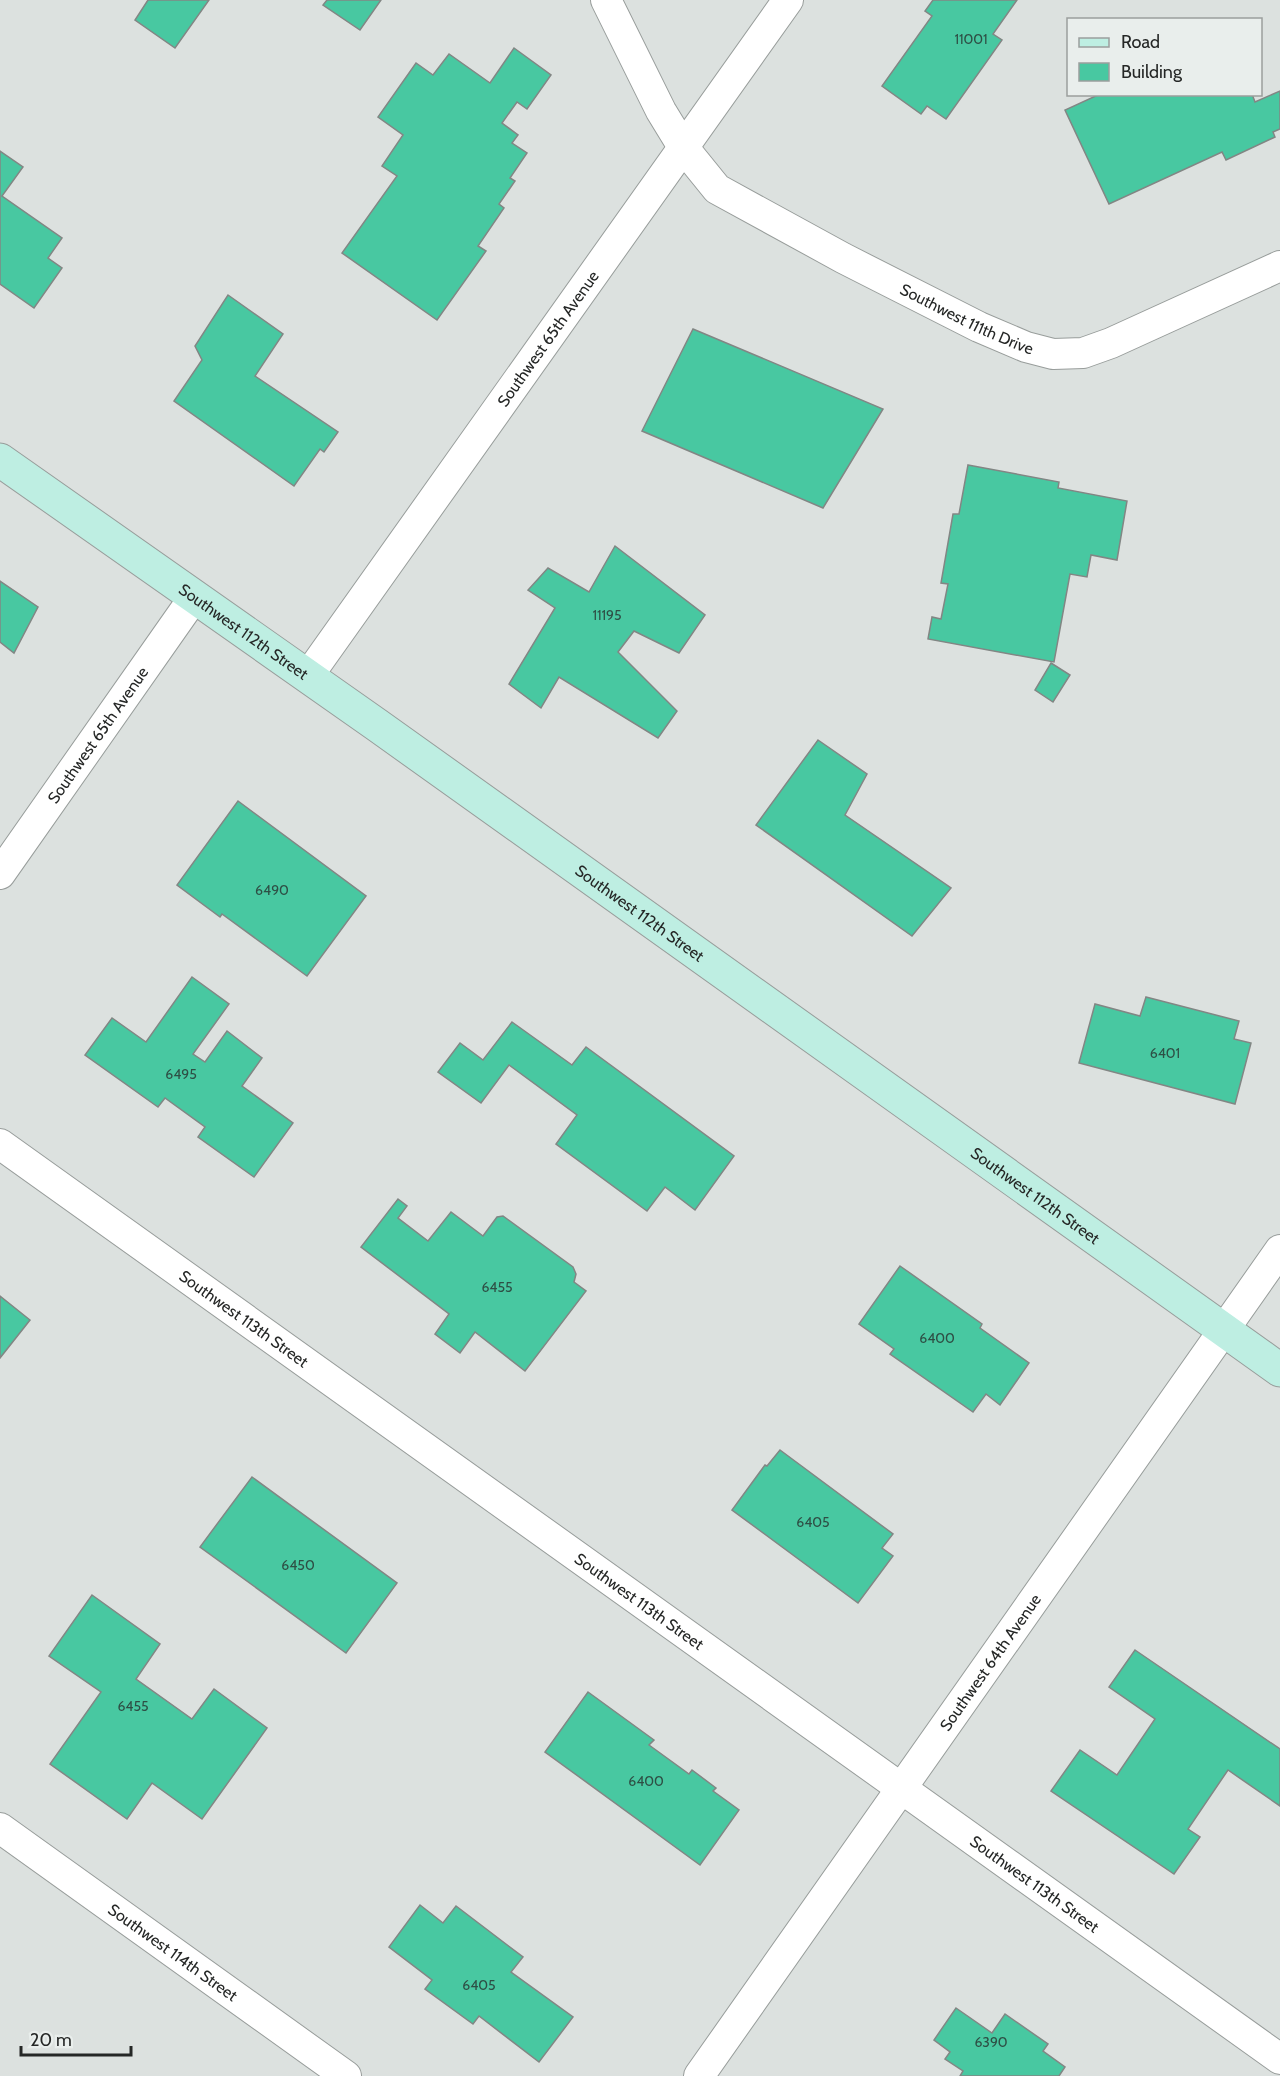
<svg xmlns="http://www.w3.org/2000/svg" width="1280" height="2076" font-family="Cabin,sans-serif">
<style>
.building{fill:#48c8a1;stroke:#828684;stroke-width:1.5}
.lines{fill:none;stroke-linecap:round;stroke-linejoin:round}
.street-casing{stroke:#989d9b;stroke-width:32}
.secondary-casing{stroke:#989d9b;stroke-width:35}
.street{stroke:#fff;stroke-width:30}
.secondary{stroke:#beeee2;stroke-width:33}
.labels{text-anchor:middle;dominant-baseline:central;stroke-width:5;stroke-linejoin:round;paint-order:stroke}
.number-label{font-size:14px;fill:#2e4f45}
.street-label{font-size:16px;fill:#252726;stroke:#e9eeec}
</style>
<rect width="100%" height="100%" fill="#dce1df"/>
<g class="building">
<path d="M148,0H209L175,48L135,20Z"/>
<path d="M327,0H381L360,30L323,5Z"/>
<path d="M933,0H1017L993,34L1002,40L946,119L927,106L921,114L882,86L932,16L925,11Z"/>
<path d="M514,48L551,75L527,109L517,102L502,123L518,135L512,143L527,153L510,178L515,181L499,204L504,208L478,246L486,251L437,320L342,253L397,176L382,166L403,135L378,117L416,63L433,75L449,54L490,83Z"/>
<path d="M1280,91V129L1273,132L1275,137L1226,160L1222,152L1109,204L1065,110L1100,94H1252L1255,102Z"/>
<path d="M0,151L23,167L2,196L62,238L48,258L62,268L34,308L0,284Z"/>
<path d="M228,295L283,334L255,376L338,432L324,452L320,449L294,486L174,401L202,360L195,346Z"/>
<path d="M693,329L883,409L823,508L642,431Z"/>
<path d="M968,465L1059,482L1058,488L1127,501L1117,560L1091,555L1087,577L1070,574L1054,662L928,639L932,617L941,619L948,584L941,583L953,514H959Z"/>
<path d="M615,546L705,615L679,653L634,631L618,652L677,711L658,738L559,677L541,708L509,684L555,608L528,590L548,568L589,592Z"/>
<path d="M0,581L38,607L14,653L0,642Z"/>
<path d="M1051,663L1070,675L1053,702L1035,690Z"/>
<path d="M818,740L867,774L845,815L951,888L912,936L756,825Z"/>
<path d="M238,801L366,896L307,976L222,914L220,917L177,885Z"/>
<path d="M192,977L229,1004L193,1054L205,1062L227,1031L262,1058L242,1086L293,1123L254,1177L198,1137L205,1127L165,1098L158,1107L85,1055L112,1018L146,1042Z"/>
<path d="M1146,997L1239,1021L1234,1039L1251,1043L1235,1104L1079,1063L1095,1004L1140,1016Z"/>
<path d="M512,1022L572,1065L586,1047L734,1156L695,1210L665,1187L647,1211L556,1144L577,1115L509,1065L481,1103L438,1072L460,1043L483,1060Z"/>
<path d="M398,1199L407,1206L398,1218L428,1241L451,1212L483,1236L497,1217L503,1216L573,1267L576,1274L574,1282L586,1291L525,1371L475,1332L460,1353L435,1334L449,1314L361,1247Z"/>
<path d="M900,1266L982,1324L980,1328L1029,1363L1000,1405L986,1394L973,1412L890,1354L894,1349L859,1324Z"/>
<path d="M0,1296L30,1320L0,1358Z"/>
<path d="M780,1450L893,1534L882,1548L893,1556L858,1603L732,1510L765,1465L767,1466Z"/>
<path d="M252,1477L397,1583L346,1653L200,1547Z"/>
<path d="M92,1595L160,1644L136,1679L192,1719L214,1689L267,1728L202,1819L152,1783L127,1819L50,1764L101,1692L49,1656Z"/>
<path d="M1135,1650L1280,1749V1806L1228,1770L1188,1829L1200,1837L1174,1874L1051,1791L1080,1750L1117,1775L1155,1719L1109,1687Z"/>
<path d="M588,1692L654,1740L649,1745L689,1774L692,1770L716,1788L713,1791L739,1810L700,1865L545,1752Z"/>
<path d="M420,1905L443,1923L456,1906L523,1957L511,1972L573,2017L539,2062L479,2016L473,2024L425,1989L432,1980L389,1947Z"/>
<path d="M956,2008L992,2033L1005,2014L1048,2044L1043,2051L1065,2067L1059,2076H960L963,2071L945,2059L950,2052L934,2040Z"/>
</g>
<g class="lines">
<g class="street-casing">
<g id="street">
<path id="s1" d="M606,0L661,111L683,147L717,189L843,258L979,327L1026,347L1053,354L1083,353L1111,343L1280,266"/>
<path id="s2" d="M308,676L788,0"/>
<path id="s3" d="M0,874L195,596"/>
<path id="s4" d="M0,1144L1280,2059"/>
<path id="s5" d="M0,1828L346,2076"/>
<path id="s6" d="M699,2076L1280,1250"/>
</g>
</g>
<g class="secondary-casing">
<g id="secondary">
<path id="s7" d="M0,460L377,725L1280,1370"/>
</g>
</g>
<use href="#street" class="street"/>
<use href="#secondary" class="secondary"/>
</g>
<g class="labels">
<g class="number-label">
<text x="971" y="39">11001</text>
<text x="607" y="615">11195</text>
<text x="272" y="890">6490</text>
<text x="1165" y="1053">6401</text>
<text x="181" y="1074">6495</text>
<text x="497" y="1287">6455</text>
<text x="937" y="1338">6400</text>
<text x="813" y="1522">6405</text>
<text x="298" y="1565">6450</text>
<text x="133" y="1706">6455</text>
<text x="646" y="1781">6400</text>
<text x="479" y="1985">6405</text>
<text x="991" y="2042">6390</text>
</g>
<g class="street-label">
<text stroke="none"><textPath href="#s1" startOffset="502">Southwest 111th Drive</textPath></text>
<text stroke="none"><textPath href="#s2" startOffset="414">Southwest 65th Avenue</textPath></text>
<text stroke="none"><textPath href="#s7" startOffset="298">Southwest 112th Street</textPath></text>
<text stroke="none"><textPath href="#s3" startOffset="170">Southwest 65th Avenue</textPath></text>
<text stroke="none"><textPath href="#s7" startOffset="784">Southwest 112th Street</textPath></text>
<text stroke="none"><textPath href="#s7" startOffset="1270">Southwest 112th Street</textPath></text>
<text stroke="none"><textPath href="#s4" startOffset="300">Southwest 113th Street</textPath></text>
<text stroke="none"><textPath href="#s4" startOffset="786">Southwest 113th Street</textPath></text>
<text stroke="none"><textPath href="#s6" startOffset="506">Southwest 64th Avenue</textPath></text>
<text stroke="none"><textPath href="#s4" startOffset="1272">Southwest 113th Street</textPath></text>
<text stroke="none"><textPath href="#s5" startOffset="213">Southwest 114th Street</textPath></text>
</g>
</g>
<rect x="1067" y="18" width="195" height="78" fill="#e9eeec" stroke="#9b9e9d" stroke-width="1.5"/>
<rect x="1079" y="38" width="30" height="9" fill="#beeee2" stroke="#9b9e9d" stroke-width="1.5"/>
<text x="1121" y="48" font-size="18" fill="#252726">Road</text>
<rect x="1079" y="63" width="30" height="18" fill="#48c8a1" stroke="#9b9e9d" stroke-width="1.5"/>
<text x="1121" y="78" font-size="18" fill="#252726">Building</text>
<path d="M21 2046v9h110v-9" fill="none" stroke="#252726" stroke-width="3"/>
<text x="30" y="2046" font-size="18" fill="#252726" stroke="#e9eeec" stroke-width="4.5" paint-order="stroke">20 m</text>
</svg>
